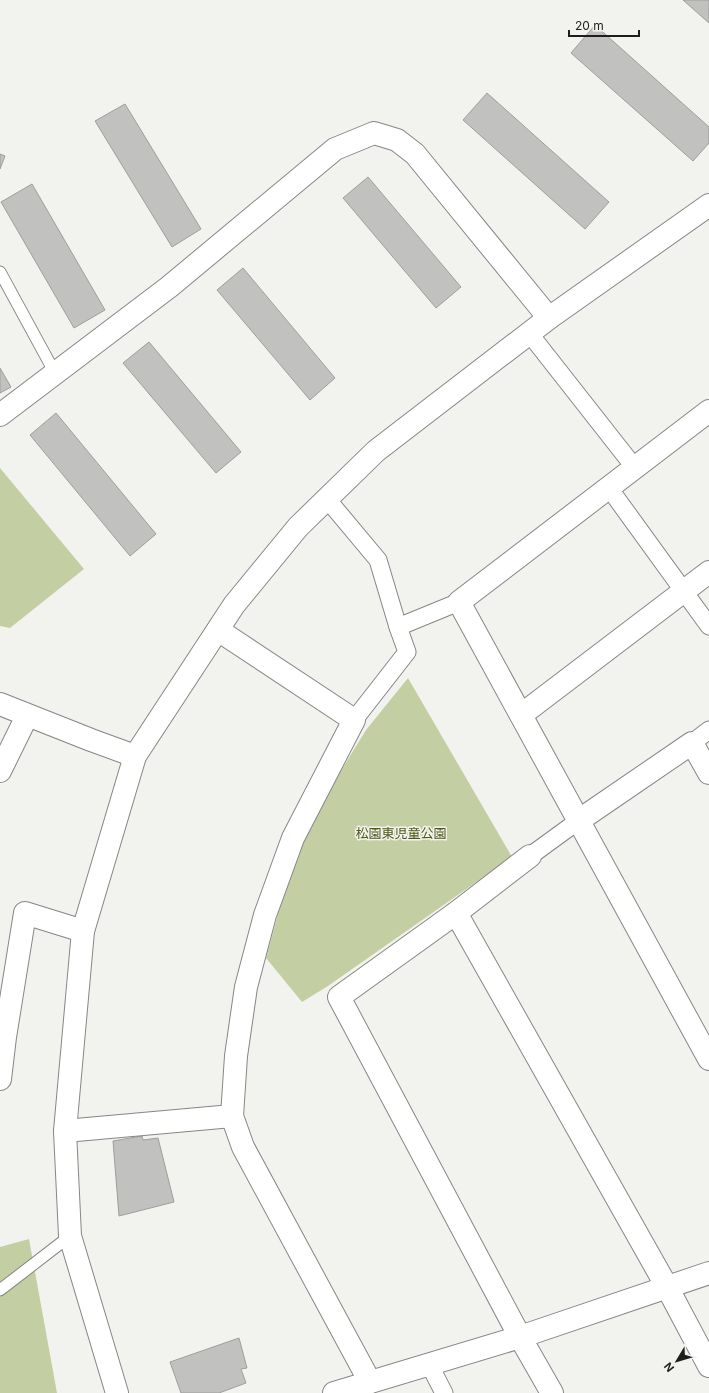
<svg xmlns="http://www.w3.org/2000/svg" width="709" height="1393" font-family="Inter,'Noto Sans JP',sans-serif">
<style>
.green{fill:#c3cfa3}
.building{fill:#c1c2bf;stroke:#9e9f9c}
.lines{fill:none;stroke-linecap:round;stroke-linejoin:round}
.service-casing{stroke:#868784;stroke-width:13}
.pedestrian-casing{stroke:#868784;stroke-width:19}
.minor-casing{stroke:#868784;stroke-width:24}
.tertiary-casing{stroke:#868784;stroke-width:24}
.service{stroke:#fff;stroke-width:11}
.pedestrian{stroke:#fff;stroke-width:17}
.minor{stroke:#fff;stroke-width:22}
.tertiary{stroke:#fff;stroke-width:22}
.labels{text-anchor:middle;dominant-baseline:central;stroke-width:3;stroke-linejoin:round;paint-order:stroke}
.park-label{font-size:13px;fill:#4a5712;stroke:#f2f3ef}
</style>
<rect width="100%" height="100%" fill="#f2f3ef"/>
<g class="green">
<path d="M0,468L84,569L10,628L0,626Z"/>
<path d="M408,678L512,857L328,986L302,1002L266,958L292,863L323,800L366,730Z"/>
<path d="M29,1239L57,1393H0V1247Z"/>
</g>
<g class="building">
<path d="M683,0H709V23Z"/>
<path d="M595,25L709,127V143L693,161L571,53Z"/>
<path d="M487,93L609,202L585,229L463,120Z"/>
<path d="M125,104L201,229L172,247L95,121Z"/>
<path d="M0,154L5,156L0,169Z"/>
<path d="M368,177L461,287L436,308L343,198Z"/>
<path d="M32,184L105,310L74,328L1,202Z"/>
<path d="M243,268L335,378L310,400L217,290Z"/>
<path d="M149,342L241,452L216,473L123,363Z"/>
<path d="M0,368L11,387L0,393Z"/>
<path d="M56,413L156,534L130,556L30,435Z"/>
<path d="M142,1136L143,1140L158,1138L174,1202L119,1216L113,1141Z"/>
<path d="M239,1338L247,1368L241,1369L246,1383L219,1393H181L170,1362Z"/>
</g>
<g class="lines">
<g class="service-casing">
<g id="service">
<path d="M0,272L55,373"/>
<path d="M0,1290L70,1236"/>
</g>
</g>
<g class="pedestrian-casing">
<g id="pedestrian">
<path d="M529,333L635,468"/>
<path d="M609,488L709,626"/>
<path d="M327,499L378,560L398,627L407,652L354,720"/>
<path d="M398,627L459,602"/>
<path d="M692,743L709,730"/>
<path d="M530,856L578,821"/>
<path d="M429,1364L444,1393"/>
</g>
</g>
<g class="minor-casing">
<g id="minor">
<path d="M709,411L459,602L709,1059"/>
<path d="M0,415L169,287L335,149L374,133L397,140L415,154L549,318"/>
<path d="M218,630L354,720L293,838L265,915L246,987L236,1056L232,1116L243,1147L370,1382"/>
<path d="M521,715L709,572"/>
<path d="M0,771L27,716"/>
<path d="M578,821L692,743L709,773"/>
<path d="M456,913L530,856"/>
<path d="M0,1079L5,1037L25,913L83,931"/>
<path d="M65,1131L232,1116"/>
<path d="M552,1393L520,1337L339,997L456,913L667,1287L709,1366"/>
</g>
</g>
<g class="tertiary-casing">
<g id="tertiary">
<path d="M0,704L91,740L135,756"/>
<path d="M117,1393L70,1236L65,1131L83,931L135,756L234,605L298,527L376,451L549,318L709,205"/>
<path d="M334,1393L520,1337L709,1273"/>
</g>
</g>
<use href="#service" class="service"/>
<use href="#pedestrian" class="pedestrian"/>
<use href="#minor" class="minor"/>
<use href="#tertiary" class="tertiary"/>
</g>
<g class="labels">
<g class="park-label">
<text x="401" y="833">松園東児童公園</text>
</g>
</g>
<g transform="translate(677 1361) rotate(232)" stroke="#f2f3ef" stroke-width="3" paint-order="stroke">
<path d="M0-3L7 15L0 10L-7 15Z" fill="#1d1d1c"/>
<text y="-6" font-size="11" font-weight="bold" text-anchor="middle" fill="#1d1d1c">N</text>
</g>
<path d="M569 30v6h70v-6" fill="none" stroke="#1d1d1c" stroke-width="2"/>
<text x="575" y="30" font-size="12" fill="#1d1d1c" stroke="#f2f3ef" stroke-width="3" paint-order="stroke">20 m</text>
</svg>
